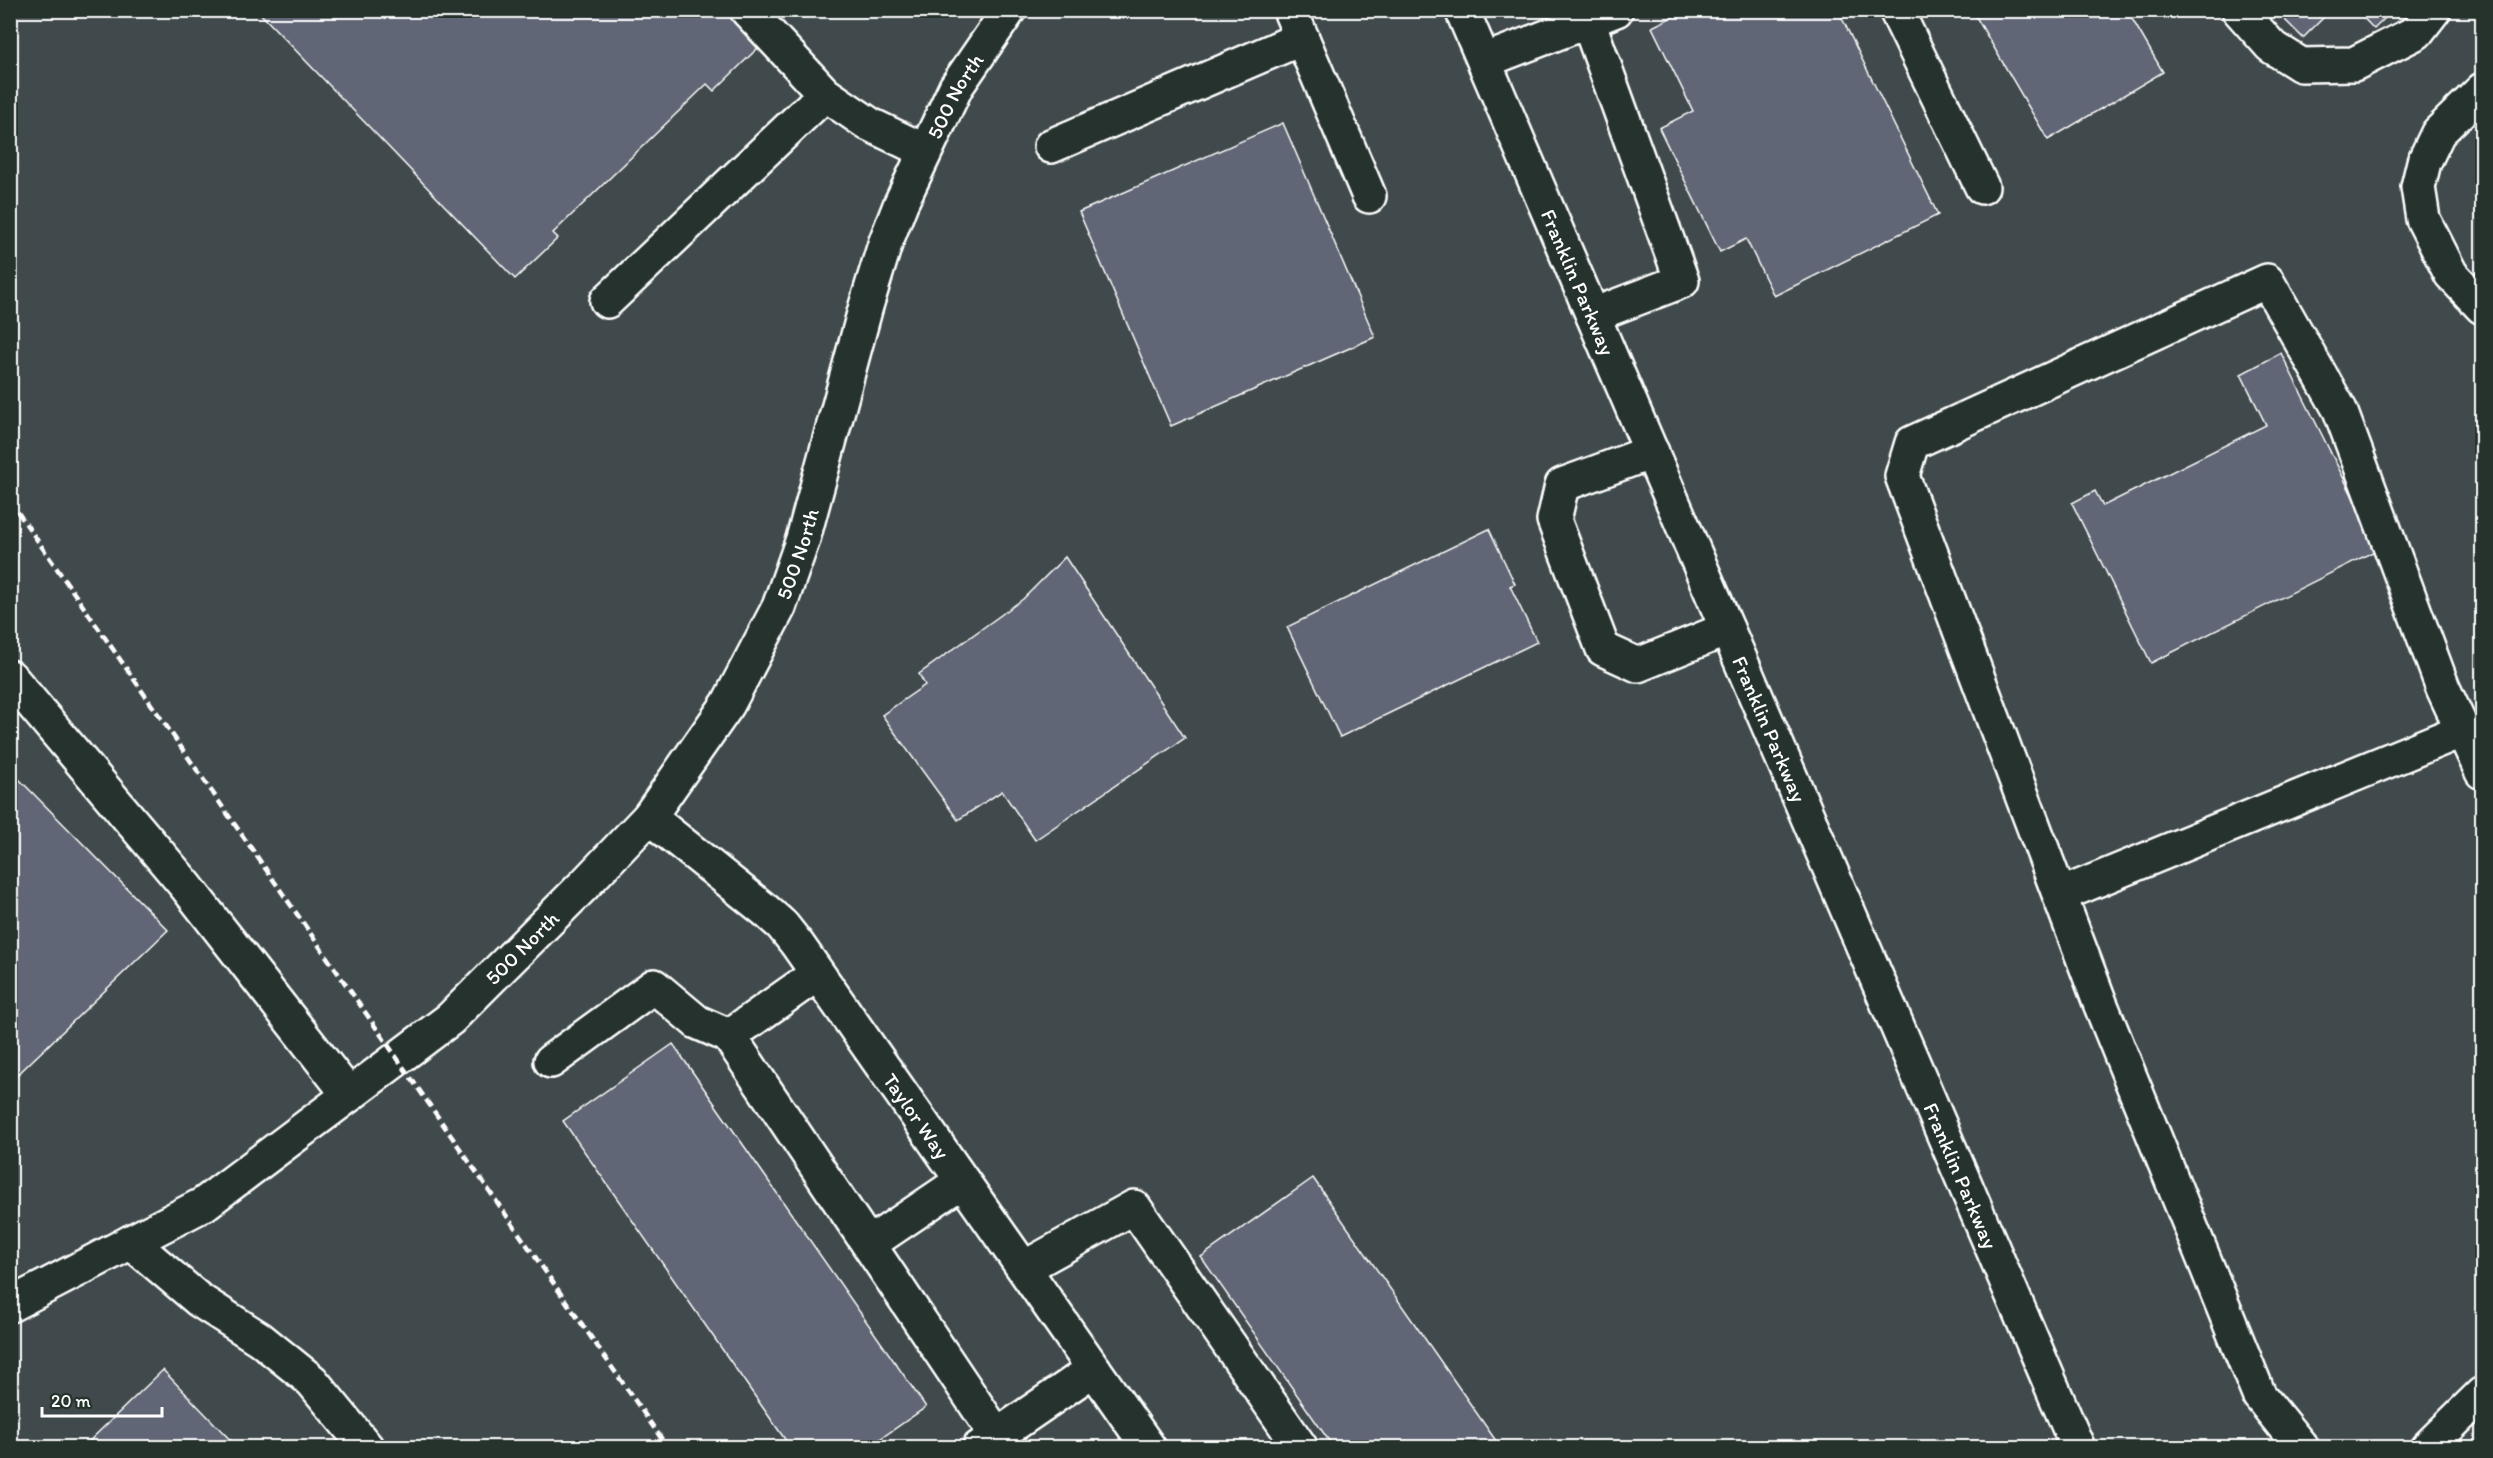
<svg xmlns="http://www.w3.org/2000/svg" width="2493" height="1458" font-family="Itim,sans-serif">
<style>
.built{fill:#40494c}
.building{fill:#606674;stroke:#fff;stroke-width:1.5}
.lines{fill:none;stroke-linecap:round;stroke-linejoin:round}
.minor-casing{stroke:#fff;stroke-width:38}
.minor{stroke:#26332d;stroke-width:33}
.rail{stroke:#fff;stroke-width:4.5;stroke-dasharray:9 4.5;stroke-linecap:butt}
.labels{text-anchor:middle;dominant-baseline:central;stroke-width:5;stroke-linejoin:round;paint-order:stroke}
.street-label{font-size:21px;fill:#fff;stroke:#26332d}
</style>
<rect width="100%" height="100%" fill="#323d3b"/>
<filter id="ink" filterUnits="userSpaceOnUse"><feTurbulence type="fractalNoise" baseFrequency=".0167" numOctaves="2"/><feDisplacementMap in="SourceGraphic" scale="12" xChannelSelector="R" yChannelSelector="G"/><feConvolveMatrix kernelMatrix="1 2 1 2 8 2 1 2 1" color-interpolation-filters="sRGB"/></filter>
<g filter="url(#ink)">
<rect class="built" x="11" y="11" width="2471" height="1436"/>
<g class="building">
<path d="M257,10H730L762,44L714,91L707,84L553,233L558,238L515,279Z"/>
<path d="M1686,10H1793V12L1838,10L1938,215L1774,296L1746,239L1720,252L1659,128L1693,111L1652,27Z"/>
<path d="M1972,10H2127L2163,72L2048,140Z"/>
<path d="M2275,10H2331L2303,38Z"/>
<path d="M2356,10H2393L2374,29Z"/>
<path d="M1283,123L1375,337L1171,426L1079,212Z"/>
<path d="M2281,353L2379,549L2151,663L2072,503L2095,491L2103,506L2266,425L2241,374Z"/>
<path d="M1489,529L1515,584L1510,586L1537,642L1340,737L1287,627Z"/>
<path d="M1065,557L1185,738L1035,840L1002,791L958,820L882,715L925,685L919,674L1023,599Z"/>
<path d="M10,770L168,930L10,1082Z"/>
<path d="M673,1044L926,1407L867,1448H791L563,1121Z"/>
<path d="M1313,1178L1501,1448H1334L1201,1257Z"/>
<path d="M163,1370L238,1448H82Z"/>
</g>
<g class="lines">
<g class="minor-casing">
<g id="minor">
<path d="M747,10L825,94L869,124L925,151"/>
<path d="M1290,10L1369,196"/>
<path id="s1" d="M1462,10L2078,1448"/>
<path d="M1584,10L1588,21L1616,10"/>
<path d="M1896,10L1982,187"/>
<path d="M2239,10L2271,46L2301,65L2354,64L2417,32L2434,10"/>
<path d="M1484,61L1588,21L1682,281L1593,315"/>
<path d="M2482,90L2438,133L2424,162L2418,187L2423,219L2451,274L2482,307"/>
<path d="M1051,146L1302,38"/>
<path d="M607,301L825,94"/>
<path d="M1652,452L1562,485L1554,520L1603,649L1638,665L1727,629"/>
<path id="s2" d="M10,677L186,886L349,1095L450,1019L585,884L649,817L728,704L779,607L803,539L866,306L885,244L901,203L956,87L1009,10"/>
<path id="s3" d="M649,817L765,910L782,925L797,944L1149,1448"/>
<path d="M2060,895L2463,730"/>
<path d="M729,1036L997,1436"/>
<path d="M551,1061L654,986L697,1022L729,1036L817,974"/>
<path d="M131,1242L199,1300L260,1339L312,1381L367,1448"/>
<path d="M869,1244L962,1181"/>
<path d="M1024,1268L1134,1207L1301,1448"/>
<path d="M10,1305L204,1204L349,1095"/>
<path d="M979,1448L1094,1369"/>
<path d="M2302,1448L2259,1395L2100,1003L1902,476L1912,443L2267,281L2340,410L2443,688L2482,772"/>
<path d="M2427,1448L2482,1394"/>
</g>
</g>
<use href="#minor" class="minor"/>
<path class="rail" d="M10,501L668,1448"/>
</g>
</g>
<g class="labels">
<g class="street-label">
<text stroke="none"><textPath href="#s2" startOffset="1738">500 North</textPath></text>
<text stroke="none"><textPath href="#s1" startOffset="296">Franklin Parkway</textPath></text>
<text stroke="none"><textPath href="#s2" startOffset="1252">500 North</textPath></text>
<text stroke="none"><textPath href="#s1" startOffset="782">Franklin Parkway</textPath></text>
<text stroke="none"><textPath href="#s2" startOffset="766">500 North</textPath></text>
<text stroke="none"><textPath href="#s3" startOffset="405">Taylor Way</textPath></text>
<text stroke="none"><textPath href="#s1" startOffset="1268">Franklin Parkway</textPath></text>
</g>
</g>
<rect width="2493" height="1458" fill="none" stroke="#26332d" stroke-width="36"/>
<rect x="18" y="18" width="2457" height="1422" fill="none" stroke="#fff" stroke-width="2" filter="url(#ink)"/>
<path d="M42 1407v9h120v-9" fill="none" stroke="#ffffff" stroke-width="3"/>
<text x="51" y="1407" font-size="18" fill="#ffffff" stroke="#26332d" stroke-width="4.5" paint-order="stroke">20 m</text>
</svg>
